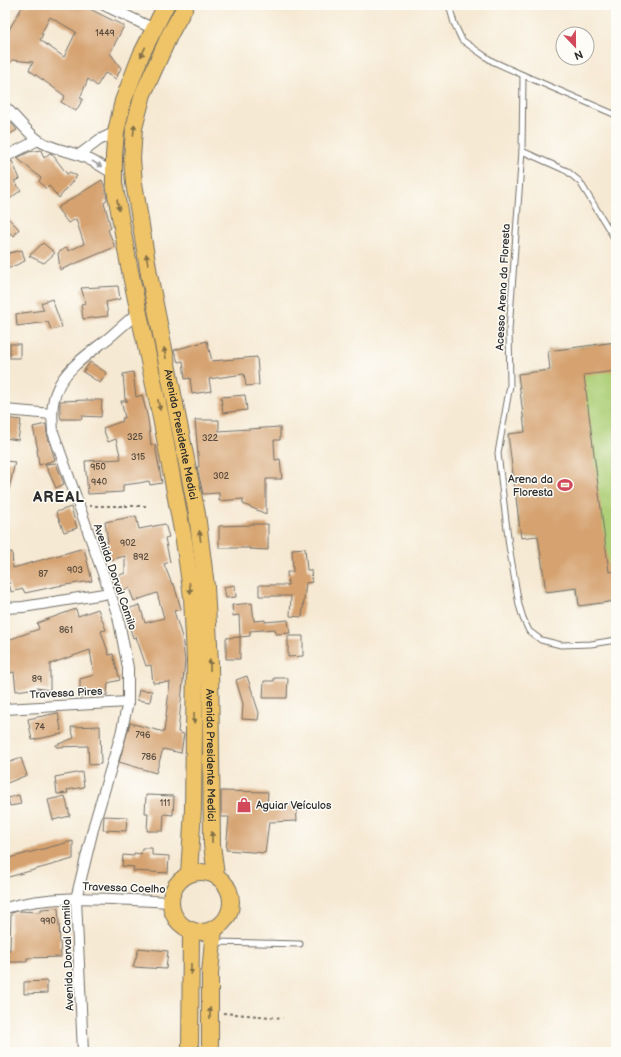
<svg xmlns="http://www.w3.org/2000/svg" width="621" height="1057" font-family="'Balsamiq Sans',sans-serif">
<style>
.green{fill:#adcf77;stroke:#6c7d51}
.building{fill:#d5a26f;fill-rule:evenodd}
.lines{fill:none;stroke-linecap:round;stroke-linejoin:round}
.lane-casing{stroke:#726e66;stroke-width:7}
.street-casing{stroke:#726e66;stroke-width:12}
.primary-casing{stroke:#726e66;stroke-width:18}
.path{stroke:#726e66;stroke-width:2;stroke-dasharray:3 3;stroke-linecap:butt}
.lane{stroke:#fff;stroke-width:5}
.street{stroke:#fff;stroke-width:10}
.primary{stroke:#efc469;stroke-width:16}
.oneway{fill:#837047}
.oneway2{fill:#a0a0a0}
.labels{text-anchor:middle;dominant-baseline:central;stroke-width:3;stroke-linejoin:round;paint-order:stroke}
.number-label{font-size:9px;fill:#56493c}
.street-label{font-size:11px;fill:#2b2b2b;stroke:#fdfcf7}
.poi-label{font-size:11px;fill:#2b2b2b;stroke:#fdfcf7;text-anchor:end}
.district-label{font-size:15px;font-weight:bold;letter-spacing:1px;fill:#2b2b2b;stroke:#fdfcf7}
</style>
<rect width="100%" height="100%" fill="#fdfcf7"/>
<filter id="ink" filterUnits="userSpaceOnUse"><feTurbulence type="fractalNoise" baseFrequency=".025" numOctaves="2"/><feDisplacementMap in="SourceGraphic" scale="8" xChannelSelector="R" yChannelSelector="G"/><feConvolveMatrix kernelMatrix="1 2 1 2 8 2 1 2 1" color-interpolation-filters="sRGB"/></filter>
<filter id="wash" filterUnits="userSpaceOnUse"><feTurbulence type="fractalNoise" baseFrequency=".012" numOctaves="4" result="noise"/><feDisplacementMap in="SourceGraphic" scale="16" xChannelSelector="R" yChannelSelector="G"/><feGaussianBlur stdDeviation="0.9" result="paint"/><feColorMatrix in="noise" values="0 0 0 0 0 0 0 0 0 0 0 0 0 0 0 0 0 1.4 0 .05"/><feComposite in="paint" operator="in"/></filter>
<g filter="url(#wash)">
<rect width="100%" height="100%" fill="#f6e9d3"/>
<path class="green" d="M616,342V601L579,606L576,588L546,592L538,536L521,538L508,434L525,432L518,374L550,370L548,351Z"/>
<g id="blocks">
<g class="building">
<path d="M23,5H82L124,26L110,53L121,68L116,79L105,73L97,86L88,79L80,98L83,99L76,111L61,102L65,96L29,70L33,62L12,60L5,70V37ZM50,17L76,32L64,57L40,40L43,34H41Z"/>
<path d="M5,116L17,130L5,137Z"/>
<path d="M41,150L44,158L50,153L52,154L67,174L70,172L77,176L59,198L49,186L46,189L39,181L41,178L17,158L29,152Z"/>
<path d="M12,161L20,179L14,181L21,190L5,203V163Z"/>
<path d="M102,180L105,187L107,200L104,202L111,228L108,230L115,247L60,270L58,253L67,247L68,251L84,244L76,219L68,223L57,208Z"/>
<path d="M5,215L19,229L14,236L5,230Z"/>
<path d="M43,243L55,253L44,263L29,256Z"/>
<path d="M22,250L25,261L5,270V254Z"/>
<path d="M118,286L120,299L106,302L108,316L83,319L81,304L86,303L81,288Z"/>
<path d="M52,299L62,327L51,330L48,322L17,326L16,314L44,310L41,303Z"/>
<path d="M207,341L212,361L257,357L259,385L246,386L244,374L209,379L211,391L192,394L190,378L185,379L183,361L178,362L174,350Z"/>
<path d="M616,342V371L584,375L609,572L616,571V601L579,606L577,588L546,592L538,536L521,538L508,434L525,432L518,374L550,370L548,351Z"/>
<rect x="10" y="344" width="10" height="14"/>
<path d="M90,362L107,373L100,383L83,372Z"/>
<path d="M133,372L136,397L142,395L148,419L151,445H155L162,483L150,485L149,481L139,483L123,485V492L88,494L85,461L121,459L116,439L108,442L103,428L123,421L122,418H125L121,401H128L125,399L123,374Z"/>
<path d="M245,395L247,410L223,413L221,397Z"/>
<path d="M87,400H102L101,417L82,416V419H61L60,415V401Z"/>
<path d="M5,418L21,420L18,440L5,438Z"/>
<path d="M195,420H219V431L280,427V440H274L275,460L280,459L282,479H266V514L243,504V499L219,501V493L203,494L197,467H199Z"/>
<path d="M46,424L47,434L55,460L39,465L37,450H38L33,427Z"/>
<path d="M5,461L15,462L9,489H5Z"/>
<path d="M56,463L64,484L56,488L45,464Z"/>
<path d="M71,507L77,528L64,532L56,512Z"/>
<path d="M136,516L139,529L165,524L169,537L165,538L170,562L164,564L172,584H174L181,609L174,611L182,637L185,661L178,732L184,734L181,753L163,749L156,773L119,762L130,723L164,732L170,682L153,683L151,665L146,666L136,637L133,638L124,610L140,605L145,623L164,618L157,593L134,601L129,588L117,593L112,578L125,573V556L110,560L105,543L108,542L105,522Z"/>
<path d="M250,524H268V550L250,549V548H219V526L250,525Z"/>
<path d="M84,548L92,581L58,586L25,593L23,589L11,592L9,582H5V552H12L13,568Z"/>
<path d="M305,548L307,570H311L312,582L306,583L302,617L290,616L291,596H259V585H288L287,572H293L292,549Z"/>
<path d="M235,585L236,597L226,598L224,587Z"/>
<path d="M252,603L254,621L265,620V622L288,620L290,633L276,634L275,629L250,631V636L240,637L239,615L233,616L232,605Z"/>
<path d="M76,609L78,616L98,609L106,630L101,631L109,655L113,654L120,680L108,683L107,695L80,696V679L94,675L90,650L50,664V690L37,688L16,691L14,672L5,674V641L39,629L37,623Z"/>
<path d="M288,636H303V656L288,657Z"/>
<path d="M240,637V659H226V638Z"/>
<path d="M247,676L259,713L258,720L242,719L243,704L236,680Z"/>
<path d="M274,678H288L287,698H263L264,681H274Z"/>
<path d="M139,690L152,691L150,702L137,700Z"/>
<path d="M58,713L62,734L32,740L28,719Z"/>
<path d="M100,726L101,764L89,765L88,746L56,747V745L74,738L71,727Z"/>
<path d="M21,758L27,775L5,784V764Z"/>
<path d="M82,772L84,787L67,790L68,793L57,794L55,777Z"/>
<path d="M221,791L268,792L267,805L296,804L297,821L269,822L265,853L226,850L229,817H221Z"/>
<path d="M19,795L21,804L10,806L8,798Z"/>
<path d="M146,795L174,796L173,815L164,814L163,831H147L148,813H145Z"/>
<path d="M65,796L70,816L53,820L48,800Z"/>
<path d="M104,816L127,817L126,831L103,830Z"/>
<path d="M73,841V859L5,878V859Z"/>
<path d="M142,848H152V855L169,856L168,873L133,871L134,867L122,866L123,855L134,856V853L141,854Z"/>
<path d="M58,908L61,957L27,958V962H5V950H10L11,913L18,911L41,912V909Z"/>
<path d="M139,948L168,951L166,969L133,967Z"/>
<path d="M47,981V993L24,994V982Z"/>
</g>
</g>
</g>
<g filter="url(#ink)">
<use href="#blocks" fill-opacity="0" stroke="#726e66" stroke-width="1"/>
<g class="lines">
<g class="lane-casing">
<g id="lane">
<path d="M449,5L454,23L462,40L479,52L492,61L523,75L616,115"/>
<path d="M523,75L522,151L509,330L510,385L498,453L509,546L519,605L523,618L529,631L541,640L561,645L591,644L616,640"/>
<path d="M522,151L567,171L580,182L616,241"/>
<path d="M214,942L300,944"/>
</g>
</g>
<g class="street-casing">
<g id="street">
<path d="M104,5L154,29"/>
<path d="M5,107C16,117 26,131 38,140C51,149 65,150 79,155C91,159 103,167 114,174"/>
<path d="M79,155L99,140L116,132"/>
<path d="M5,157L38,140"/>
<path d="M5,410L52,414"/>
<path d="M5,608L23,607L110,593"/>
<path d="M5,709L128,702"/>
<path d="M5,908C58,892 116,900 171,902"/>
<path d="M83,1052L76,899L94,825L121,734L128,702V668L118,616L53,432C52,417 51,403 57,390C65,368 93,351 111,336C120,328 129,320 139,312"/>
</g>
</g>
<g class="primary-casing">
<g id="primary">
<path d="M166,5L141,55L123,101L116,132L114,155V183L129,266L162,423L184,541L192,597L195,659L193,809L189,874"/>
<path id="s1" d="M186,5L170,34L143,94L134,128L132,159L134,183L149,274L197,514L206,586L210,663L212,844L216,876"/>
<circle cx="201" cy="902" r="30"/>
<path d="M190,1052L191,930"/>
<path d="M210,1052V974L214,928"/>
</g>
</g>
<g class="path">
<path d="M89,506H146"/>
<path d="M223,1013L283,1018"/>
</g>
<use href="#lane" class="lane"/>
<use href="#street" class="street"/>
<use href="#primary" class="primary"/>
</g>
<defs><path id="oneway-solid" d="M-6-.8H1V-3.2L6.5 0L1 3.2V.8H-6Z"/></defs>
<g class="oneway">
<use href="#oneway-solid" transform="translate(143 52) rotate(116)"/>
<use href="#oneway-solid" transform="translate(134 130) rotate(-82)"/>
<use href="#oneway-solid" transform="translate(118 205) rotate(80)"/>
<use href="#oneway-solid" transform="translate(147 259) rotate(-99)"/>
<use href="#oneway-solid" transform="translate(165 353) rotate(-101)"/>
<use href="#oneway-solid" transform="translate(159 405) rotate(78)"/>
<use href="#oneway-solid" transform="translate(200 536) rotate(-97)"/>
<use href="#oneway-solid" transform="translate(190 588) rotate(83)"/>
<use href="#oneway-solid" transform="translate(210 665) rotate(-91)"/>
<use href="#oneway-solid" transform="translate(194 718) rotate(91)"/>
<use href="#oneway-solid" transform="translate(212 837) rotate(-91)"/>
<use href="#oneway-solid" transform="translate(191 969) rotate(90)"/>
<use href="#oneway-solid" transform="translate(210 1013) rotate(-90)"/>
</g>
<use class="oneway2" href="#oneway-solid" transform="translate(97 164) rotate(30)"/>
</g>
<defs>
<g id="stadium-bare" transform="scale(1.2)"><path d="M0-5a6.5 5 0 1 0 0 10a6.5 5 0 1 0 0-10ZM-3.5-1.8h7v3.6h-7Z" fill="#d1495b" stroke="#fdfcf7" stroke-width="2.5" paint-order="stroke"/></g>
<g id="shop-bare" transform="scale(1.2)"><path d="M-5-2.5h2.3a2.7 3.5 0 0 1 5.4 0H5L5.5 6h-11ZM-1.5-2.5h3a1.5 2.3 0 0 0-3 0Z" fill="#d1495b" stroke="#fdfcf7" stroke-width="2.5" paint-order="stroke"/></g>
</defs>
<g fill-rule="evenodd">
<use href="#stadium-bare" x="565" y="485"/>
<use href="#shop-bare" x="244" y="805"/>
</g>
<g class="labels">
<g class="number-label">
<text x="105" y="33">1449</text>
<text x="135" y="437">325</text>
<text x="210" y="438">322</text>
<text x="138" y="457">315</text>
<text x="98" y="467">950</text>
<text x="221" y="476">302</text>
<text x="99" y="482">940</text>
<text x="128" y="543">902</text>
<text x="141" y="557">892</text>
<text x="75" y="570">903</text>
<text x="43" y="574">87</text>
<text x="66" y="630">861</text>
<text x="37" y="679">89</text>
<text x="40" y="727">74</text>
<text x="143" y="735">796</text>
<text x="149" y="757">786</text>
<text x="165" y="803">111</text>
<text x="48" y="921">990</text>
</g>
<g class="street-label">
<text transform="translate(503 287) rotate(-87)">Acesso Arena da Floresta</text>
<text stroke="none"><textPath href="#s1" startOffset="445">Avenida Presidente Medici</textPath></text>
<text transform="translate(115 577) rotate(71)">Avenida Dorval Camilo</text>
<text transform="translate(66 693) rotate(-3)">Travessa Pires</text>
<text stroke="none"><textPath href="#s1" startOffset="768">Avenida Presidente Medici</textPath></text>
<text transform="translate(124 888) rotate(2)">Travessa Coelho</text>
<text transform="translate(68 955) rotate(-92)">Avenida Dorval Camilo</text>
</g>
<g class="poi-label">
<text x="553" y="479">Arena da<tspan x="553" dy="13">Floresta</tspan></text>
<text x="256" y="805" text-anchor="start">Aguiar Veículos</text>
</g>
<g class="district-label">
<text x="59" y="497">AREAL</text>
</g>
</g>
<rect width="621" height="1057" fill="none" stroke="#fdfcf7" stroke-width="20"/>
<g transform="translate(575 46) rotate(158)"><circle r="19" fill="#fdfcf7" stroke="#a9a8a5"/>
<path d="M0-3L7 15L0 10L-7 15Z" fill="#d1495b"/>
<text y="-6" font-size="11" font-weight="bold" text-anchor="middle" fill="#2b2b2b">N</text>
</g>
</svg>
